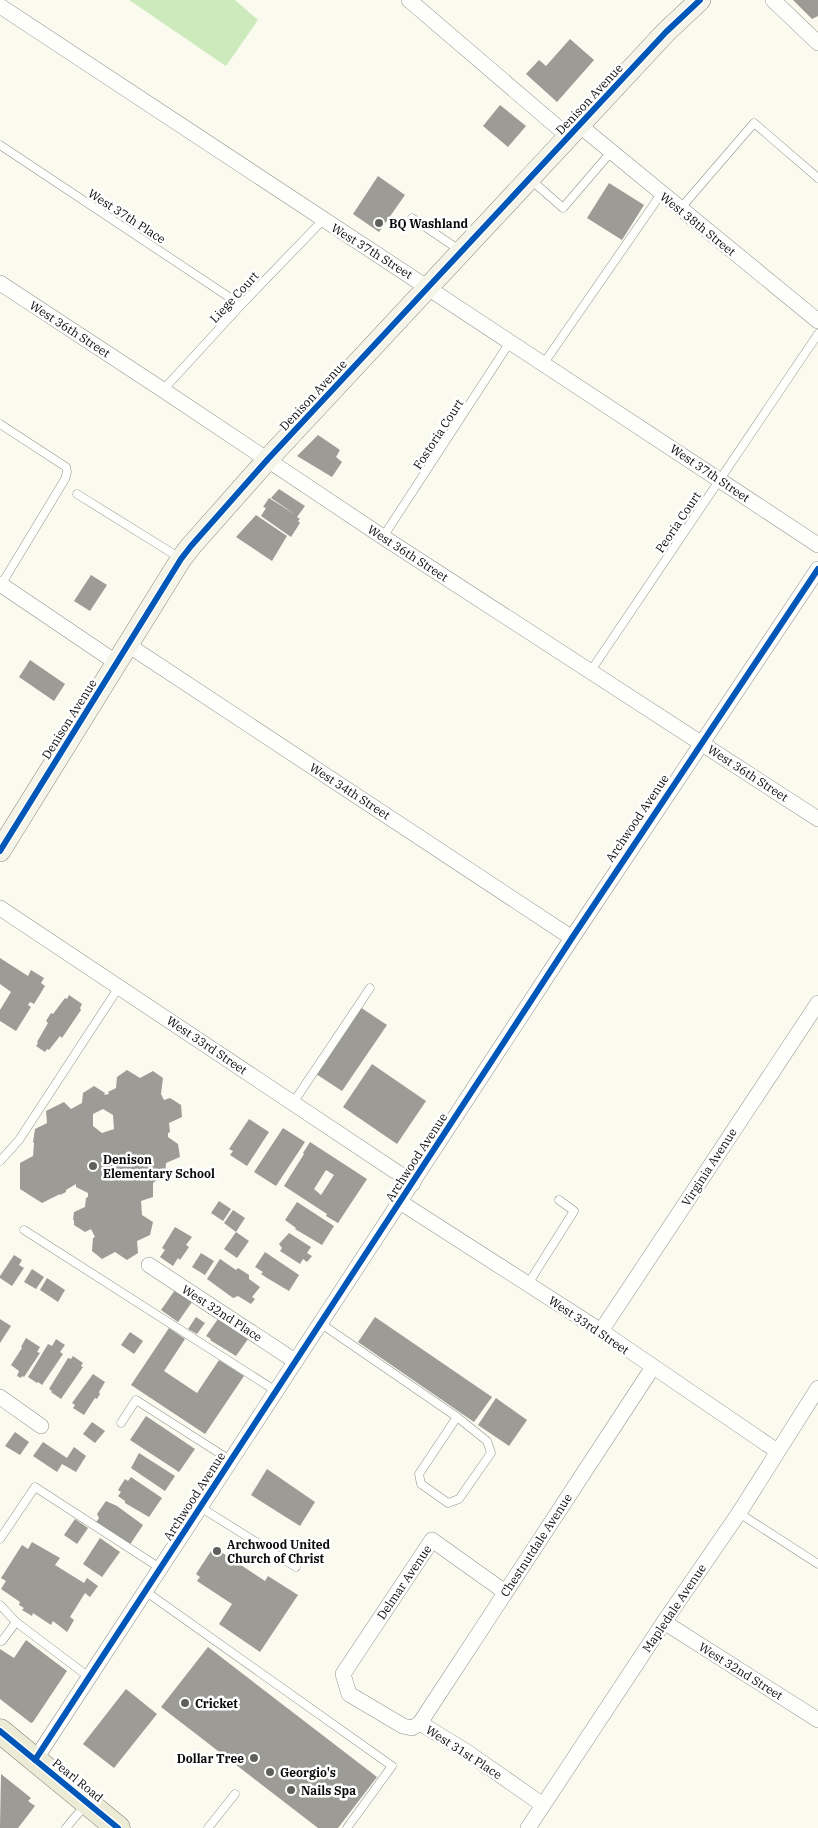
<svg xmlns="http://www.w3.org/2000/svg" width="818" height="1828" font-family="'IBM Plex Serif',serif">
<style>
.forest{fill:#cceabb}
.building{fill:#9c9b95;fill-rule:evenodd}
.lines{fill:none;stroke-linecap:round;stroke-linejoin:round}
.lane-casing{stroke:#93938e;stroke-width:9}
.street-casing{stroke:#93938e;stroke-width:16}
.secondary-casing{stroke:#898984;stroke-width:22}
.primary-casing{stroke:#80807b;stroke-width:25}
.lane{stroke:#fefefd;stroke-width:8}
.street{stroke:#fefefd;stroke-width:15}
.secondary{stroke:#f4f4e8;stroke-width:21}
.primary{stroke:#ecebd6;stroke-width:24}
.cycleway-casing{stroke:#fff;stroke-width:9}
.cycleway{stroke:#0057b8;stroke-width:6}
.poi-dot{fill:#5f5f5b;stroke:#fff;stroke-width:2}
.labels{text-anchor:middle;dominant-baseline:central;stroke-width:5;stroke-linejoin:round;paint-order:stroke}
.street-label{font-size:12px;fill:#0b0b0b;stroke:#fff}
.poi-label{font-size:12px;font-weight:bold;fill:#0b0b0b;stroke:#fff;text-anchor:start}
</style>
<rect width="100%" height="100%" fill="#fafaef"/>
<path class="forest" d="M129,0H235L258,20L226,66Z"/>
<g class="building">
<path d="M793,0H818V16L812,19Z"/>
<path d="M570,39L594,60L557,102L526,74L539,60L546,66Z"/>
<path d="M500,105L526,126L508,147L483,126Z"/>
<path d="M378,176L405,195L379,232L353,214Z"/>
<path d="M609,183L644,205L622,240L587,218Z"/>
<path d="M318,435L340,450L336,457L342,462L332,477L297,456Z"/>
<path d="M279,489L305,506L297,517L300,519L298,521L300,523L291,537L261,516L266,508L263,507L269,498L296,515L271,498Z"/>
<path d="M256,515L287,536L272,561L236,537Z"/>
<path d="M91,575L107,585L90,611L74,601Z"/>
<path d="M30,660L65,684L54,701L19,677Z"/>
<path d="M0,958L28,976L31,970L44,978L41,983L45,986L34,1004L30,1002L28,1005L31,1007L16,1031L0,1021V1010L11,992L0,984Z"/>
<path d="M69,995L82,1004L80,1008L81,1010L62,1038L60,1036L49,1050L47,1049L45,1052L36,1046L38,1043L37,1042L48,1023L46,1021L51,1013L53,1014L65,998L67,999Z"/>
<path d="M360,1007L387,1025L342,1091L316,1074Z"/>
<path d="M372,1064L426,1101L397,1144L343,1107Z"/>
<path d="M127,1070L140,1078L153,1071L163,1078L161,1094L164,1100L170,1098L181,1105L182,1117L169,1123L170,1132L168,1133V1137L178,1144L180,1157L166,1163L165,1178L158,1181V1179L153,1183V1197L141,1201L142,1215L153,1222L150,1235L137,1241L138,1253L127,1260L115,1252L102,1259L92,1251L93,1238L95,1237L91,1229L85,1232L74,1225V1220H73L74,1212L85,1207L86,1198L88,1197V1193L76,1187V1184L66,1190V1192L60,1195V1194L42,1203L20,1189V1163L33,1156L34,1143L33,1142L35,1129L47,1123L46,1111L64,1102L71,1109L82,1103L83,1093L94,1086L105,1093L104,1095L109,1094L108,1092L116,1088L117,1077ZM103,1109L113,1115L114,1129L102,1133L93,1126V1114Z"/>
<path d="M249,1119L269,1132L247,1166L230,1155L233,1151L229,1149Z"/>
<path d="M283,1128L305,1142L276,1186L254,1172Z"/>
<path d="M310,1142L367,1179L338,1223L326,1216L327,1214L284,1186L304,1154L303,1153ZM326,1170L334,1175L321,1195L314,1189Z"/>
<path d="M219,1201L231,1209L223,1221L211,1213Z"/>
<path d="M297,1202L334,1226L322,1245L295,1229L296,1228L285,1220Z"/>
<path d="M233,1210L245,1218L236,1232L224,1223Z"/>
<path d="M175,1227L192,1237L186,1245L189,1247L180,1260L178,1258L173,1266L160,1257L165,1250L162,1248Z"/>
<path d="M236,1232L249,1241L237,1258L224,1249Z"/>
<path d="M289,1233L311,1247L307,1253L312,1256L307,1262L303,1259L300,1264L280,1251L282,1248L279,1244Z"/>
<path d="M265,1252L299,1275L289,1291L267,1278L261,1274L263,1272L255,1267Z"/>
<path d="M201,1253L214,1261L205,1275L192,1267Z"/>
<path d="M14,1255L22,1260L19,1265L24,1268L12,1286L0,1278V1276Z"/>
<path d="M220,1259L236,1270L238,1268L249,1275V1279L260,1287L252,1297L255,1299L251,1304L238,1296L233,1298L207,1279Z"/>
<path d="M32,1269L44,1277L36,1289L24,1282Z"/>
<path d="M47,1278L65,1290L58,1302L40,1290Z"/>
<path d="M175,1290L192,1302L178,1322L161,1310Z"/>
<path d="M196,1317L205,1323L197,1334L188,1329Z"/>
<path d="M375,1317L492,1397L474,1422L358,1342Z"/>
<path d="M0,1319L11,1326L0,1343Z"/>
<path d="M218,1319L248,1339L236,1356L210,1340L211,1339L206,1336Z"/>
<path d="M169,1328L185,1339L164,1371L197,1393L219,1360L244,1376L205,1434L131,1385Z"/>
<path d="M130,1332L143,1341L134,1354L121,1345Z"/>
<path d="M26,1338L40,1347L37,1352L40,1353L24,1377L22,1376L21,1378L17,1376L19,1371L11,1365L22,1348L21,1347Z"/>
<path d="M56,1339L65,1345L60,1352L63,1354L42,1385L38,1382L37,1383L28,1377L48,1344L52,1346Z"/>
<path d="M73,1356L83,1363L81,1366L83,1367L61,1399L51,1392L52,1391L49,1389L68,1358L71,1359Z"/>
<path d="M93,1374L105,1382L99,1392L100,1394L97,1399L95,1398L84,1415L73,1408L75,1405L72,1403Z"/>
<path d="M496,1398L527,1420L509,1446L478,1425Z"/>
<path d="M146,1416L195,1449L179,1472L130,1440Z"/>
<path d="M92,1422L105,1431L95,1443L83,1434Z"/>
<path d="M15,1432L29,1442L20,1455L5,1446Z"/>
<path d="M43,1442L67,1458L74,1447L86,1456L76,1472L62,1464L57,1472L33,1456Z"/>
<path d="M139,1453L175,1476L165,1491L131,1468Z"/>
<path d="M267,1469L315,1502L300,1526L251,1495Z"/>
<path d="M131,1477L162,1498L149,1517L125,1503V1501L118,1496L121,1492L118,1490L125,1479L128,1481Z"/>
<path d="M106,1501L117,1506L143,1525L129,1546L95,1524L99,1518L97,1514Z"/>
<path d="M75,1519L88,1528L77,1544L64,1535Z"/>
<path d="M100,1538L120,1552L102,1577L83,1564Z"/>
<path d="M32,1542L60,1558L55,1565L84,1583L87,1578L98,1586L90,1597L85,1593L70,1617L74,1620L67,1632L53,1621L51,1625L33,1613L32,1616L22,1610L24,1608L19,1605L20,1602L1,1589L6,1581L1,1578L22,1545L28,1549Z"/>
<path d="M218,1550L265,1581L268,1576L298,1595L260,1652L219,1624L232,1604L197,1581L200,1577L196,1574L211,1551L215,1554Z"/>
<path d="M26,1640L67,1671L33,1722L31,1723L0,1699V1649L14,1658Z"/>
<path d="M208,1647L377,1777L338,1828H318L161,1707Z"/>
<path d="M126,1689L157,1714L114,1768L83,1744Z"/>
<path d="M1,1774L31,1798L28,1801L35,1806L18,1828H0Z"/>
</g>
<g class="lines">
<g class="lane-casing">
<g id="lane">
<path d="M0,145L241,305"/>
<path d="M530,179L563,208L611,152"/>
<path d="M680,209L754,123L818,178"/>
<path d="M412,218L461,251"/>
<path d="M544,363L661,194"/>
<path d="M163,390L241,305L323,220"/>
<path d="M0,424L66,467L67,472L65,479L1,585"/>
<path d="M77,494L180,558"/>
<path d="M383,537L510,342"/>
<path d="M590,672L818,334"/>
<path d="M293,1103L370,988"/>
<path d="M0,1161L19,1140L119,987"/>
<path d="M24,1230L276,1391"/>
<path d="M528,1284L574,1211L559,1200"/>
<path d="M320,1323L457,1417L487,1441L491,1453L459,1499L448,1503L421,1484L419,1474L457,1417"/>
<path d="M121,1423L136,1400L230,1460"/>
<path d="M200,1507L296,1567"/>
<path d="M739,1513L818,1564"/>
<path d="M0,1539L35,1487L160,1568"/>
<path d="M145,1591L392,1766L347,1828"/>
<path d="M0,1605L16,1622L89,1677"/>
<path d="M0,1641H2L16,1622"/>
<path d="M66,1828L86,1804"/>
<path d="M208,1828L235,1794"/>
</g>
</g>
<g class="street-casing">
<g id="street">
<path d="M409,0L569,137"/>
<path d="M773,0L818,43"/>
<path d="M0,6L818,545"/>
<path d="M579,125L818,321"/>
<path d="M0,283L163,390L383,537L818,819"/>
<path d="M0,584L117,663"/>
<path d="M128,645L572,938"/>
<path d="M0,908L413,1183"/>
<path d="M400,1202L601,1331L777,1451"/>
<path d="M149,1265L295,1361"/>
<path d="M601,1331L818,1003"/>
<path d="M0,1397L41,1426"/>
<path d="M505,1592L432,1540L343,1674L349,1694L403,1726L412,1728L420,1723L653,1367"/>
<path d="M664,1622L818,1720"/>
<path d="M420,1723L467,1752L543,1805"/>
<path d="M35,1760L572,938L818,569"/>
<path d="M528,1828L664,1622L739,1513L818,1388"/>
</g>
</g>
<g class="secondary-casing">
<path id="secondary" d="M0,851L181,559L191,546L268,459L666,32L700,0"/>
</g>
<g class="primary-casing">
<path id="primary" d="M0,1731L118,1828"/>
</g>
<use href="#lane" class="lane"/>
<use href="#street" class="street"/>
<use href="#secondary" class="secondary"/>
<use href="#primary" class="primary"/>
<g class="cycleway-casing">
<g id="cycleway">
<path d="M0,851L181,559L191,546L268,459L666,32L700,0"/>
<path d="M0,1731L118,1828"/>
<path d="M35,1760L572,938L818,569"/>
</g>
</g>
<use href="#cycleway" class="cycleway"/>
</g>
<g class="poi-dot">
<circle cx="379" cy="223" r="5"/>
<circle cx="93" cy="1166" r="5"/>
<circle cx="217" cy="1551" r="5"/>
<circle cx="185" cy="1703" r="5"/>
<circle cx="254" cy="1758" r="5"/>
<circle cx="270" cy="1772" r="5"/>
<circle cx="291" cy="1790" r="5"/>
</g>
<g class="labels">
<g class="street-label">
<text transform="translate(589 99) rotate(-47)">Denison Avenue</text>
<text transform="translate(127 216) rotate(33)">West 37th Place</text>
<text transform="translate(698 224) rotate(39)">West 38th Street</text>
<text transform="translate(372 251) rotate(32)">West 37th Street</text>
<text transform="translate(234 297) rotate(-47)">Liege Court</text>
<text transform="translate(70 329) rotate(33)">West 36th Street</text>
<text transform="translate(313 395) rotate(-47)">Denison Avenue</text>
<text transform="translate(438 434) rotate(-57)">Fostoria Court</text>
<text transform="translate(710 473) rotate(34)">West 37th Street</text>
<text transform="translate(678 522) rotate(-56)">Peoria Court</text>
<text transform="translate(408 553) rotate(33)">West 36th Street</text>
<text transform="translate(69 719) rotate(-58)">Denison Avenue</text>
<text transform="translate(748 773) rotate(33)">West 36th Street</text>
<text transform="translate(350 791) rotate(33)">West 34th Street</text>
<text transform="translate(637 818) rotate(-56)">Archwood Avenue</text>
<text transform="translate(207 1045) rotate(34)">West 33rd Street</text>
<text transform="translate(416 1157) rotate(-57)">Archwood Avenue</text>
<text transform="translate(709 1167) rotate(-57)">Virginia Avenue</text>
<text transform="translate(222 1313) rotate(33)">West 32nd Place</text>
<text transform="translate(589 1325) rotate(34)">West 33rd Street</text>
<text transform="translate(194 1496) rotate(-57)">Archwood Avenue</text>
<text transform="translate(536 1545) rotate(-57)">Chestnutdale Avenue</text>
<text transform="translate(404 1582) rotate(-56)">Delmar Avenue</text>
<text transform="translate(674 1608) rotate(-56)">Mapledale Avenue</text>
<text transform="translate(741 1671) rotate(32)">West 32nd Street</text>
<text transform="translate(464 1752) rotate(33)">West 31st Place</text>
<text transform="translate(78 1780) rotate(39)">Pearl Road</text>
</g>
<g class="poi-label">
<text x="389" y="223">BQ Washland</text>
<text x="103" y="1159">Denison<tspan x="103" dy="14">Elementary School</tspan></text>
<text x="227" y="1544">Archwood United<tspan x="227" dy="14">Church of Christ</tspan></text>
<text x="195" y="1703">Cricket</text>
<text x="244" y="1758" text-anchor="end">Dollar Tree</text>
<text x="280" y="1772">Georgio's</text>
<text x="301" y="1790">Nails Spa</text>
</g>
</g>
</svg>
